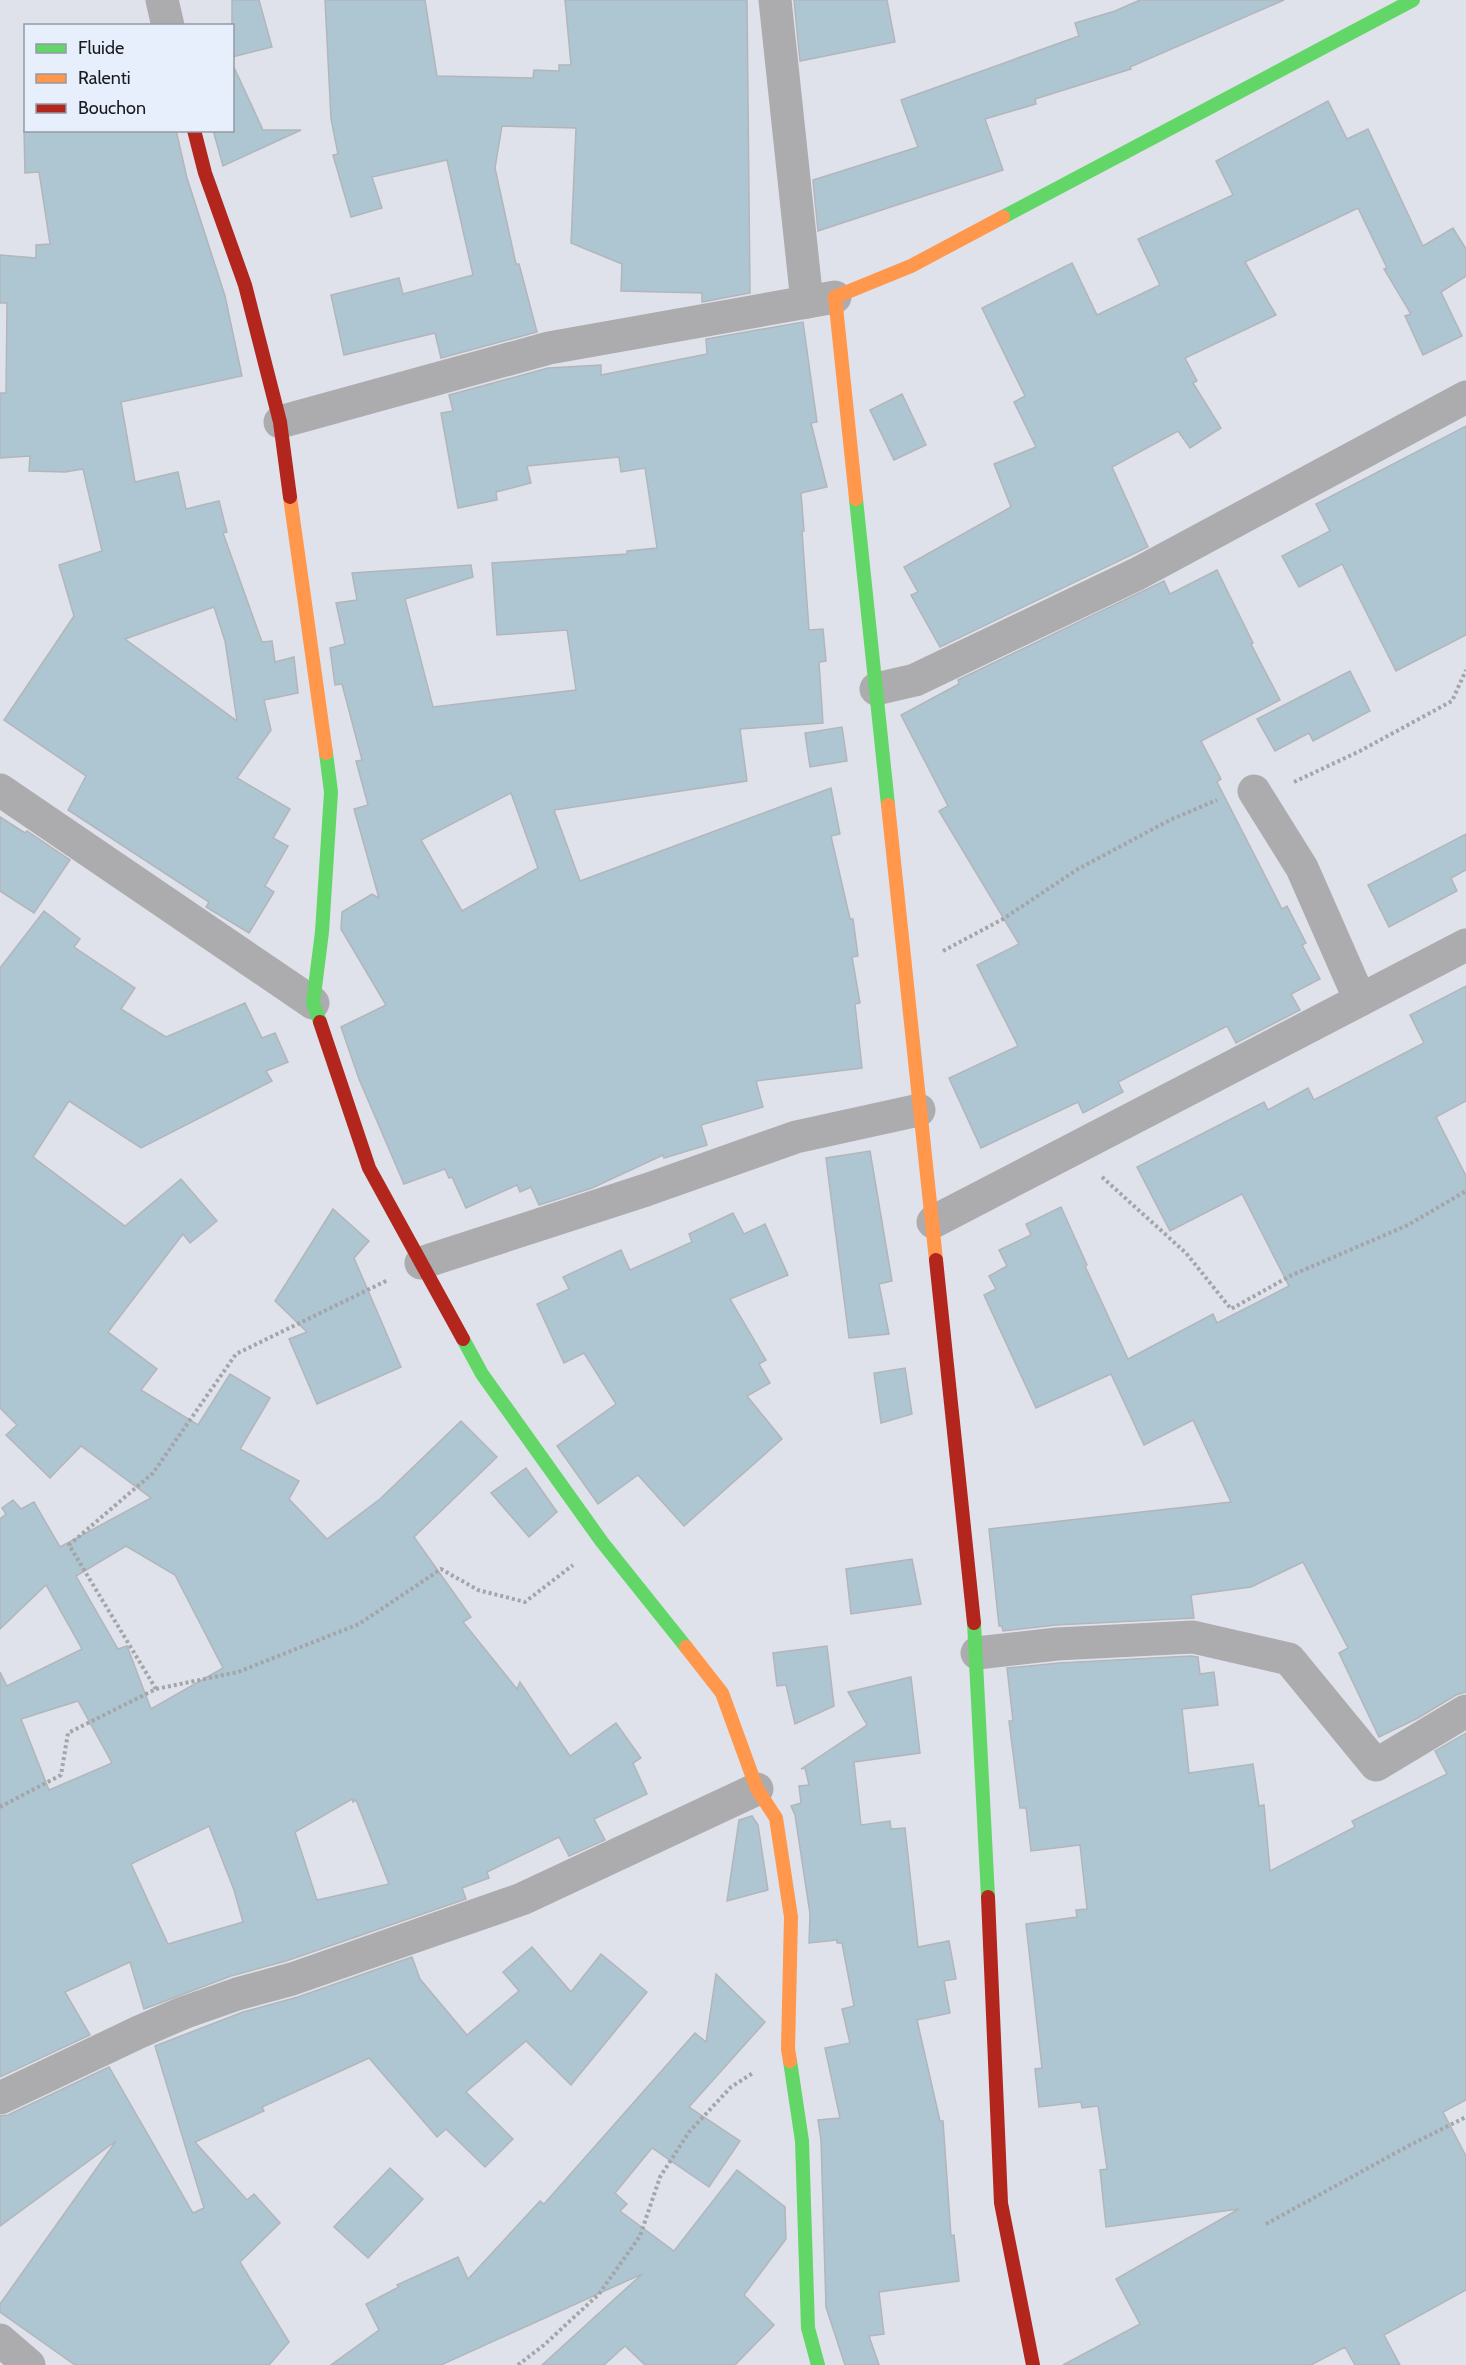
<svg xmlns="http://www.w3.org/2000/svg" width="1466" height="2365" font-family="Cabin,sans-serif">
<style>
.building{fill:#aec5d2;stroke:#b2b6bb;stroke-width:1.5;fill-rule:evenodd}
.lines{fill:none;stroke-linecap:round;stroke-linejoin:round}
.path{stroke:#a4a5a9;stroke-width:4;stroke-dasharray:3 3;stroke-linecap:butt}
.street{stroke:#acacaf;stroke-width:33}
.fast{stroke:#63d668;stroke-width:14}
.slow{stroke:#ff974d;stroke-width:14}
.jam{stroke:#b3261e;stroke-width:14}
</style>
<rect width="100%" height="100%" fill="#dfe2ea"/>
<g class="building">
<path d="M232,0H259L272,47L232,57Z"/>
<path d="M325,0H425L437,76L533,78L534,70L559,71V65H571L565,0H747L750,293L702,302V293L621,291L622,264L571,243L576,128L502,126L495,168L516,264H519L537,332L441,358L435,333L344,355L331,295L399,278L403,294L473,275L447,160L372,177L382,208L351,217L333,155L338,154L331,119Z"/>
<path d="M794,0H887L895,42L800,61Z"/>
<path d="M1140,0H1284L1130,67L1131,69L1035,99L1036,104L985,119L1003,170L818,231L813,180L918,147L901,100L1079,36L1075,23L1115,11Z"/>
<path d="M232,63L263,130H301L223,166L213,130H232Z"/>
<path d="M1328,101L1347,139L1368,129L1423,246L1453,228L1466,249V276L1441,292L1462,336L1423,355L1405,316L1411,314L1384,269L1387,268L1358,208L1245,262L1276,315L1185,358L1197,381L1193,383L1221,428L1190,448L1178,431L1112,467L1148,547L940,647L911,595L918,592L904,567L1011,507L994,464L1036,447L1014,402L1025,396L982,308L1072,263L1097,315L1160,285L1138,239L1233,195L1216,161Z"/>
<path d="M24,130H176L187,178L225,296L242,376L121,402L135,482L178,472L186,509L219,501L227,532L223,533L262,642L272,641L275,662L294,657L298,693L264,700L271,730L237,778L290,809L273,838L288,846L265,886L274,892L249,933L206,907L209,902L68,810L86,776L4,720L74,616L59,565L102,551L83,469L65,472L29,471L30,456L0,458V393H6L7,303H0V255L36,258V245L50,244L39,172L25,173ZM214,607L225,641L237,721L125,639Z"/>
<path d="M803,322L817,422L811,423L827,487L801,493L804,531H802L809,630L823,629L826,661L819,662L823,723L740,729L747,781L554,810L580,881L831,788L840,834L831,836L850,919H853L858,956L852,957L860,1003L855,1004L862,1068L756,1081L763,1107L701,1125L707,1145L664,1158L663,1155L592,1188L539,1205L531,1187L520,1192L517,1185L466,1208L452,1177L449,1178L445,1169L404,1184L359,1079L341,1027L386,1005L341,929L342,912L372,894L379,898L354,809L368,805L356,761L362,760L342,684L335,685L330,648L345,644L336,603L357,600L352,573L471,565L473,577L405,599L433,707L576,690L567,630L497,635L492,563L627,554V551L657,548L645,468L621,472L619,457L527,466L531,483L496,492L497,500L458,508L441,413L453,411L449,395L548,368L601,365V375L707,354L706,339ZM511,793L538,868L462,911L421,840Z"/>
<path d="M902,394L926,445L894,460L870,410Z"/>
<path d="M1466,426V635L1396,671L1342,564L1299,587L1282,556L1330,531L1316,504Z"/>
<path d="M1217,570L1253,643L1251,644L1280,700L1201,741L1221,779L1217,782L1282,909L1287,906L1306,943L1302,945L1320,979L1291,994L1300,1010L1236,1043L1227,1026L1118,1082L1123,1092L1083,1113L1078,1102L981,1148L949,1078L1018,1046L977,965L1019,944L939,811L948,806L901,715L959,684L958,680L1164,581L1170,594Z"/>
<path d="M1350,671L1370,711L1313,741L1309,733L1275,751L1257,719Z"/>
<path d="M842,727L847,761L810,767L805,733Z"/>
<path d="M0,817L25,833L27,831L70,860L34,913L0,891Z"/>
<path d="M1466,834V870L1451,878L1457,891L1389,927L1368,885Z"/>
<path d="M44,911L80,939L74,947L135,988L121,1009L166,1037L245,1003L262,1038L275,1033L288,1062L266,1071L272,1081L141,1148L69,1101L33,1157L125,1226L181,1179L217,1221L190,1243L183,1234L108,1332L157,1369L141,1390L198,1425L230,1374L270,1398L240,1449L299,1481L289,1499L327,1539L380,1499L461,1421L497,1457L414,1537L471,1617L463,1622L517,1689L520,1682L570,1756L616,1723L641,1758L633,1763L647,1794L594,1819L605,1840L569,1856L559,1837L487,1872L489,1878L462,1888L466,1899L286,1961L231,1976L144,2009L130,1962L65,1992L90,2035L0,2077V1672L7,1686L82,1649L46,1585L0,1629V1519L6,1514L2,1508L13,1500L21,1509L34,1502L60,1547L151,1498L81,1446L50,1478L6,1435L17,1425L0,1408V968ZM126,1546L175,1575L223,1668L151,1709L127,1646L118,1649L76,1576ZM78,1701L112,1763L49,1790L21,1719ZM352,1799L353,1802L356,1800L389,1884L317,1900L295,1832ZM209,1826L234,1890L243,1922L168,1944L131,1864Z"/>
<path d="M1466,986V1101L1436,1117L1466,1176V1692L1456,1695L1418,1718L1379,1737L1339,1653L1348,1648L1303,1562L1251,1587L1191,1595L1194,1618L1056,1625L1003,1631L1002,1626H999L989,1529L1231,1502L1193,1420L1144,1445L1111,1374L1036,1408L984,1295L996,1289L989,1276L1007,1266L999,1250L1031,1235L1026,1224L1061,1207L1087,1265L1085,1266L1128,1359L1213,1314L1217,1323L1289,1286L1242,1194L1170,1231L1137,1167L1264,1102L1268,1110L1308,1088L1314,1100L1424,1043L1410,1015Z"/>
<path d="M870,1151L892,1281L879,1284L889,1334L849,1338L826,1158Z"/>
<path d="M333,1209L369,1241L354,1258L401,1367L317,1404L289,1339L307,1332L275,1301Z"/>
<path d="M733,1213L744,1234L765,1224L788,1275L730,1299L766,1360L759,1364L770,1383L747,1396L782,1439L684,1526L638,1475L598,1504L557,1446L616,1404L584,1353L564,1363L537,1304L569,1289L563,1277L621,1250L630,1270L692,1242L689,1234Z"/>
<path d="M905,1368L912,1414L881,1423L874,1373Z"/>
<path d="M526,1468L557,1512L529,1537L491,1493Z"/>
<path d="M912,1559L921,1604L851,1614L846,1569Z"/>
<path d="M827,1646L834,1706L795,1724L786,1685L777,1686L773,1653Z"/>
<path d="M1191,1656L1198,1657L1200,1674L1214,1672L1218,1705L1182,1709L1189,1773L1253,1764L1259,1806L1264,1805L1270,1871L1355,1827L1352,1821L1447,1774L1435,1751L1466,1733V2100L1443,2112L1466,2156V2290L1384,2335L1400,2365H1355L1345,2347L1311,2365H1063L1140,2324L1116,2279L1239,2209L1106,2227L1100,2170L1107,2169L1098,2106L1082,2108L1081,2102L1039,2107L1035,2069L1042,2068L1026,1924L1077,1917L1076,1910L1087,1909L1080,1845L1031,1851L1026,1808H1020L1009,1721H1013L1007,1668L1059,1663Z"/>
<path d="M911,1677L920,1753L854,1762L861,1825L890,1821L891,1829L905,1828L918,1947L949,1941L956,1979L944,1981L950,2013L917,2020L940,2121H943L951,2236L954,2235L959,2281L879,2292L884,2334L869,2336L879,2365H845L826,2307L821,2140L818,2120L840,2118L825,2048L850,2043L842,2009L854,2006L842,1943H837V1940L809,1943L810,1914L795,1815L791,1806L801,1803L799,1786L809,1785L805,1768L801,1769L867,1725L848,1692Z"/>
<path d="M752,1816L758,1825L768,1890L727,1901L739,1820Z"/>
<path d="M532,1947L571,1992L601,1954L647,1992L571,2085L526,2041L466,2092L513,2139L485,2167L446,2129L437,2137L369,2058L262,2107L264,2111L195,2142L247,2200L254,2194L280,2223L240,2262L289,2342L269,2365H75L0,2312V2304L116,2141L0,2226V2116L8,2115L109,2067L193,2213L204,2208L155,2046L243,2012L298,1997L412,1957L420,1979L467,2035L519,1991L503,1972Z"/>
<path d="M716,1974L765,2022L689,2107L740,2141L709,2187L652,2148L615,2193L627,2204L620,2211L674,2251L737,2170L785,2207L786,2239L744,2295L774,2325L735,2365H645L625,2346L604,2365H542L642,2274L441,2365H331L379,2330L366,2304L399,2287L397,2285L458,2257L468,2279L540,2201L544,2204L695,2033L706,2042Z"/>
<path d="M390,2168L423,2199L368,2258L334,2227Z"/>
</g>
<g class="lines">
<g class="path">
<path d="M1294,782L1360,751L1452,701L1466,670"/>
<path d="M943,951L1003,919L1078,869L1170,820L1217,800"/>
<path d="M1102,1177L1186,1253L1231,1309L1292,1275L1408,1225L1466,1191"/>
<path d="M156,1689L69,1545L153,1473L236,1354L388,1280"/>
<path d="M0,1807L61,1775L68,1733L156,1689L238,1672L359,1624L441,1569L478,1590L525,1602L573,1565"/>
<path d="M1266,2224L1410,2145L1466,2117"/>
<path d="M518,2365L544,2345L599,2294L640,2236L660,2177L689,2132L731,2087L753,2073"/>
</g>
<g class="street">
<path d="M162,0L168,26"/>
<path d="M775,0L807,302"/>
<path d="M280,422L549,348L835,297"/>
<path d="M876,689L915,680L1137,574L1466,397"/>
<path d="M0,790L313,1003"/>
<path d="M1254,791L1302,868L1360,1000"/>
<path d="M933,1222L1466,945"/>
<path d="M421,1263L646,1190L796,1137L919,1110"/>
<path d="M977,1653L1057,1644L1193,1637L1289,1659L1376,1765L1466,1711"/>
<path d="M0,2098L139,2032L183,2013L237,1994L292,1979L522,1899L757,1789"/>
<path d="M0,2340L29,2365"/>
</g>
<g class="fast">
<path d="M1003,217L1413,0"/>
<path d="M856,499L888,805"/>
<path d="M320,1022L313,1003L322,932L331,792L326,753"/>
<path d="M463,1339L482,1374L602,1542L686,1647"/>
<path d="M974,1623L988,1897"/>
<path d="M790,2061L802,2141L808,2328L818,2365"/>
</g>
<g class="slow">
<path d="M290,497L326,753"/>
<path d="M856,499L835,297L911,266L1003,217"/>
<path d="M888,805L936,1260"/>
<path d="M686,1647L722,1693L757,1789L776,1818L791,1917L788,2049L790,2061"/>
</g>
<g class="jam">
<path d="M194,130L205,173L245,285L280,422L290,497"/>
<path d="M320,1022L369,1168L463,1339"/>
<path d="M936,1260L974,1623"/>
<path d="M988,1897L1001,2203L1033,2365"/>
</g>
</g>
<rect x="24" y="24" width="210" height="108" fill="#e7eefc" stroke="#959aa4" stroke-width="1.5"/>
<rect x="36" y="44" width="30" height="9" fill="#63d668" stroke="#959aa4" stroke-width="1.5"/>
<text x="78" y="54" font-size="18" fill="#191b20">Fluide</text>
<rect x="36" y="74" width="30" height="9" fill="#ff974d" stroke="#959aa4" stroke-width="1.5"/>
<text x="78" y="84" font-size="18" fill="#191b20">Ralenti</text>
<rect x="36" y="104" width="30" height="9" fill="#b3261e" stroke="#959aa4" stroke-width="1.5"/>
<text x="78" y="114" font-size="18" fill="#191b20">Bouchon</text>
</svg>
